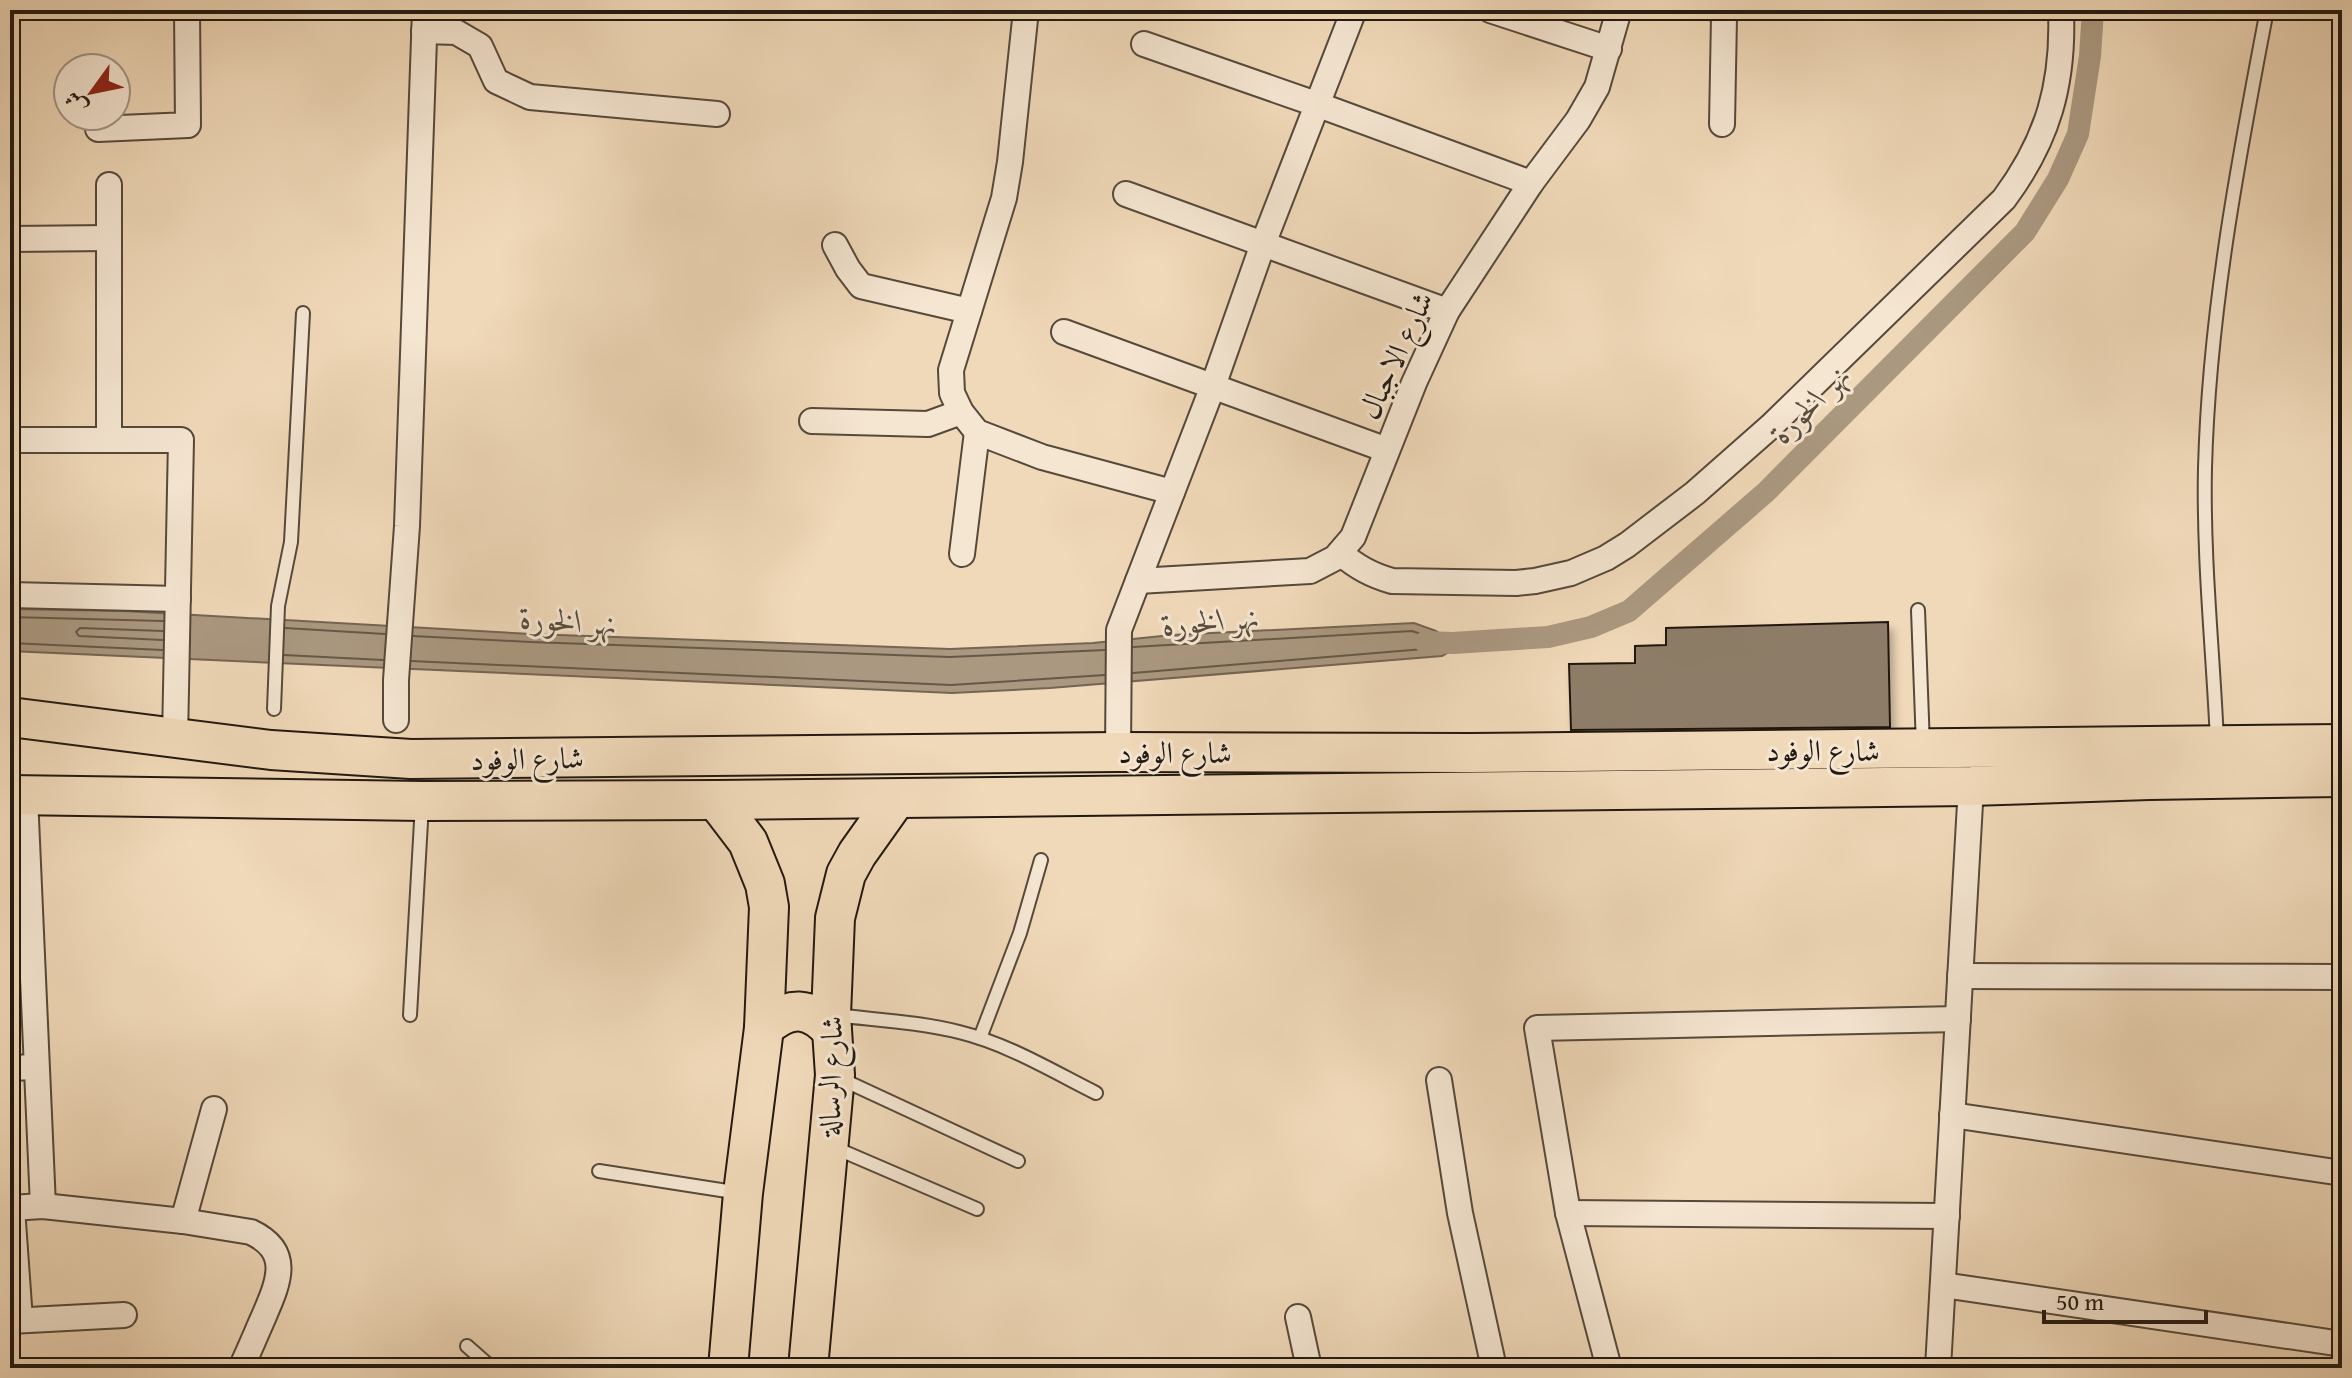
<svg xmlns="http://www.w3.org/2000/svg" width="2352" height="1378" font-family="'Gentium Book Plus',Amiri,serif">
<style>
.water{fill:#aa9880;stroke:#746554;stroke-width:2}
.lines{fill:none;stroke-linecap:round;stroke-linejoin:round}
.shore{stroke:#665848;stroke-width:2}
.canal{stroke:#aa9880;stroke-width:22}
.building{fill:#8d7d68;stroke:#221911;stroke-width:2;filter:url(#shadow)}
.lane-casing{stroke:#56493b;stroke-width:16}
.street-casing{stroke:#56493b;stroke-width:28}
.primary-casing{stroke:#221911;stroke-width:42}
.lane{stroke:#f5e6d2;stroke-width:12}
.street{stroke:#f5e6d2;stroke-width:24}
.primary{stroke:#f0d9b9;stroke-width:38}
.labels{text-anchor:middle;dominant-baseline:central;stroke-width:6;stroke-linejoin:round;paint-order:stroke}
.street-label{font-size:30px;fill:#221911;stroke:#f5e6d2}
.water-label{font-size:32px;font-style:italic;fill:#584c3d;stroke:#f5e6d2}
</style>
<defs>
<filter id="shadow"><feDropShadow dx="4.5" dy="8" stdDeviation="4" flood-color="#0004"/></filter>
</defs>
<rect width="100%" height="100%" fill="#f0d9b9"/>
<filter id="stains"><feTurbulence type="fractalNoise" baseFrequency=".0025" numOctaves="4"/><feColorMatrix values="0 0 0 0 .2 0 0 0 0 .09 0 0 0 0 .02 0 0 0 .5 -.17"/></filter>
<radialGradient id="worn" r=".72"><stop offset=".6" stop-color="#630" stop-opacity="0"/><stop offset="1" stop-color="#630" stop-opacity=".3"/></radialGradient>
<path class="water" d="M10,609L124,611L531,634L950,649L1093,643L1172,635L1414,623L1436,631L1453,643L1449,652L1442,656L1050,688L952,693L10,651Z"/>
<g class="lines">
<g class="shore">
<path d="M10,617L163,621"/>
<path d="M285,628L385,634"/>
<path d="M413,636L530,642L950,657L1105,650"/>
<path d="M163,640L79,636L76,632L80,628L163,631"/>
<path d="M10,643L163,650"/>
<path d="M284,655L383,660"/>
<path d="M411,661L951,685L1105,675"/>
<path d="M1133,673L1436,648L1440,644L1433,638L1412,631L1133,647"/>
</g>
<path class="canal" d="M1425,642L1453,643L1548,637L1591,627L1629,611L1766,492L2025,232L2058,179L2078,134L2090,56L2093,10"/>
</g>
<path class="building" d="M1888,622L1890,727L1571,730L1569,664L1635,663V646L1666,645V628Z"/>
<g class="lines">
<g class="lane-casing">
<g id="lane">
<path d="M1918,610L1923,746"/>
<path d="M274,709L278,606L291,542L303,313"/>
<path d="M2217,741C2213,651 2203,559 2205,468C2209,314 2238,161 2267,10"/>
<path d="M410,1015L422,804"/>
<path d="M835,1015C876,1020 919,1022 959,1032C1008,1044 1052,1071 1096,1093"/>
<path d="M980,1038L1020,933L1041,860"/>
<path d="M839,1078L1018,1161"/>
<path d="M833,1147L977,1209"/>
<path d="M599,1171L740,1193"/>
<path d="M467,1346L492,1368"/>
</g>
</g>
<g class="street-casing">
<g id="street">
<path d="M1026,10L1010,162L1004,198L951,370L952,393L961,412L977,432L1042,457L1172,492"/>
<path d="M1490,10L1609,49"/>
<path d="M1718,10L1724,17L1722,124"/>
<path d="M424,31L456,32L480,46L496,81L530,97L717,114"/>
<path d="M1144,44L1316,104L1531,183"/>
<path d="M98,129L188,125L187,10"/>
<path d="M109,185V439"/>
<path d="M1126,194L1447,311"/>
<path d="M10,239L109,238"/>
<path d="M835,245L848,269L861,286L969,311"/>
<path d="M1064,332L1387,450"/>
<path d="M812,421L928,424L961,412"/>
<path d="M10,440H181L175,739"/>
<path d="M1340,553C1357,567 1371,575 1392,581L1516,583L1535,581L1571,573L1606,558L1627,545L1695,493L1771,426L2004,199C2048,140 2064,84 2061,10"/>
<path d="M962,554L977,432"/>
<path d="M1138,581L1310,571L1335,558L1353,537L1414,383L1447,311L1531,183L1578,120L1597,87L1619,10"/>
<path d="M10,595L178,599"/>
<path d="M396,720V680L407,526L425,10"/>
<path d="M1118,752L1119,630L1213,386L1263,244L1354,10"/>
<path d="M25,796L43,1206"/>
<path d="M1960,976L2342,977"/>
<path d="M10,1068L36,1067"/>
<path d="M1439,1080L1460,1213L1494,1368"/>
<path d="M1952,1115L2342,1173"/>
<path d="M10,1208L43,1206L183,1221L251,1232C293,1252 278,1283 264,1316C256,1334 249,1351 241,1368"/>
<path d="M12,1208L20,1320"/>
<path d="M1568,1213L1947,1216"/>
<path d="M183,1221L214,1109"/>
<path d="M1943,1285L2342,1344"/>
<path d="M1298,1317L1309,1368"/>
<path d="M10,1321L124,1315"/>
<path d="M1609,1368L1568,1213L1537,1028L1958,1019"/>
<path d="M1938,1368L1971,786"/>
</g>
</g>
<g class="primary-casing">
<g id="primary">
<path d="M10,717L271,750L411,759L1118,752L1471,753L2342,744"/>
<path d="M10,795L422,801L716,800L1971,786L2149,780L2342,777"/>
<path d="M716,800L748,842L765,884L769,907L764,1028L743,1193L728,1368"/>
<path d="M764,1028C789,1005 810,1006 832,1031"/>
<path d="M808,1368L835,1075L831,1015L835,918L846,874L857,854L896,799"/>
</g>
</g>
<use href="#lane" class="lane"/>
<use href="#street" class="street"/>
<use href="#primary" class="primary"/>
</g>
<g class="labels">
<g class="street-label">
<text transform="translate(1395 355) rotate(-65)">شارع الاجبال</text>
<text x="1823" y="750">شارع الوفود</text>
<text x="1175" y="752">شارع الوفود</text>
<text transform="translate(527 758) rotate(-1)">شارع الوفود</text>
<text transform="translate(830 1076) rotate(-89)">شارع الرسالة</text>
</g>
<g class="water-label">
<text transform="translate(1810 403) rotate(-45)">نهر الخورة</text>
<text transform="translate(569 620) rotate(4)">نهر الخورة</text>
<text transform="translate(1211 620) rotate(-5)">نهر الخورة</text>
</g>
</g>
<rect width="2352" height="1378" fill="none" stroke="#f0d9b9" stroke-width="40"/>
<rect x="12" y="12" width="2328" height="1354" fill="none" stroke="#221911" stroke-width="4"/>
<rect x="20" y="20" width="2312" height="1338" fill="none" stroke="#221911" stroke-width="2"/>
<g transform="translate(92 92) rotate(237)"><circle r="38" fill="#f5e6d2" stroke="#a19485" stroke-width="2"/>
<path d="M0-6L14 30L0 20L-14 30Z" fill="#8f2418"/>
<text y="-12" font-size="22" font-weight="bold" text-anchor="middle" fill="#221911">ش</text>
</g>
<path d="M2044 1310v12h162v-12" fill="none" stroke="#221911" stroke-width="4"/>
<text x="2056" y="1310" font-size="24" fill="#221911" stroke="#f5e6d2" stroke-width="6" paint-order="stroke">50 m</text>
<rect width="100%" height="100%" filter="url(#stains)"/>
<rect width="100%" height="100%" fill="url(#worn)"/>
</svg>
